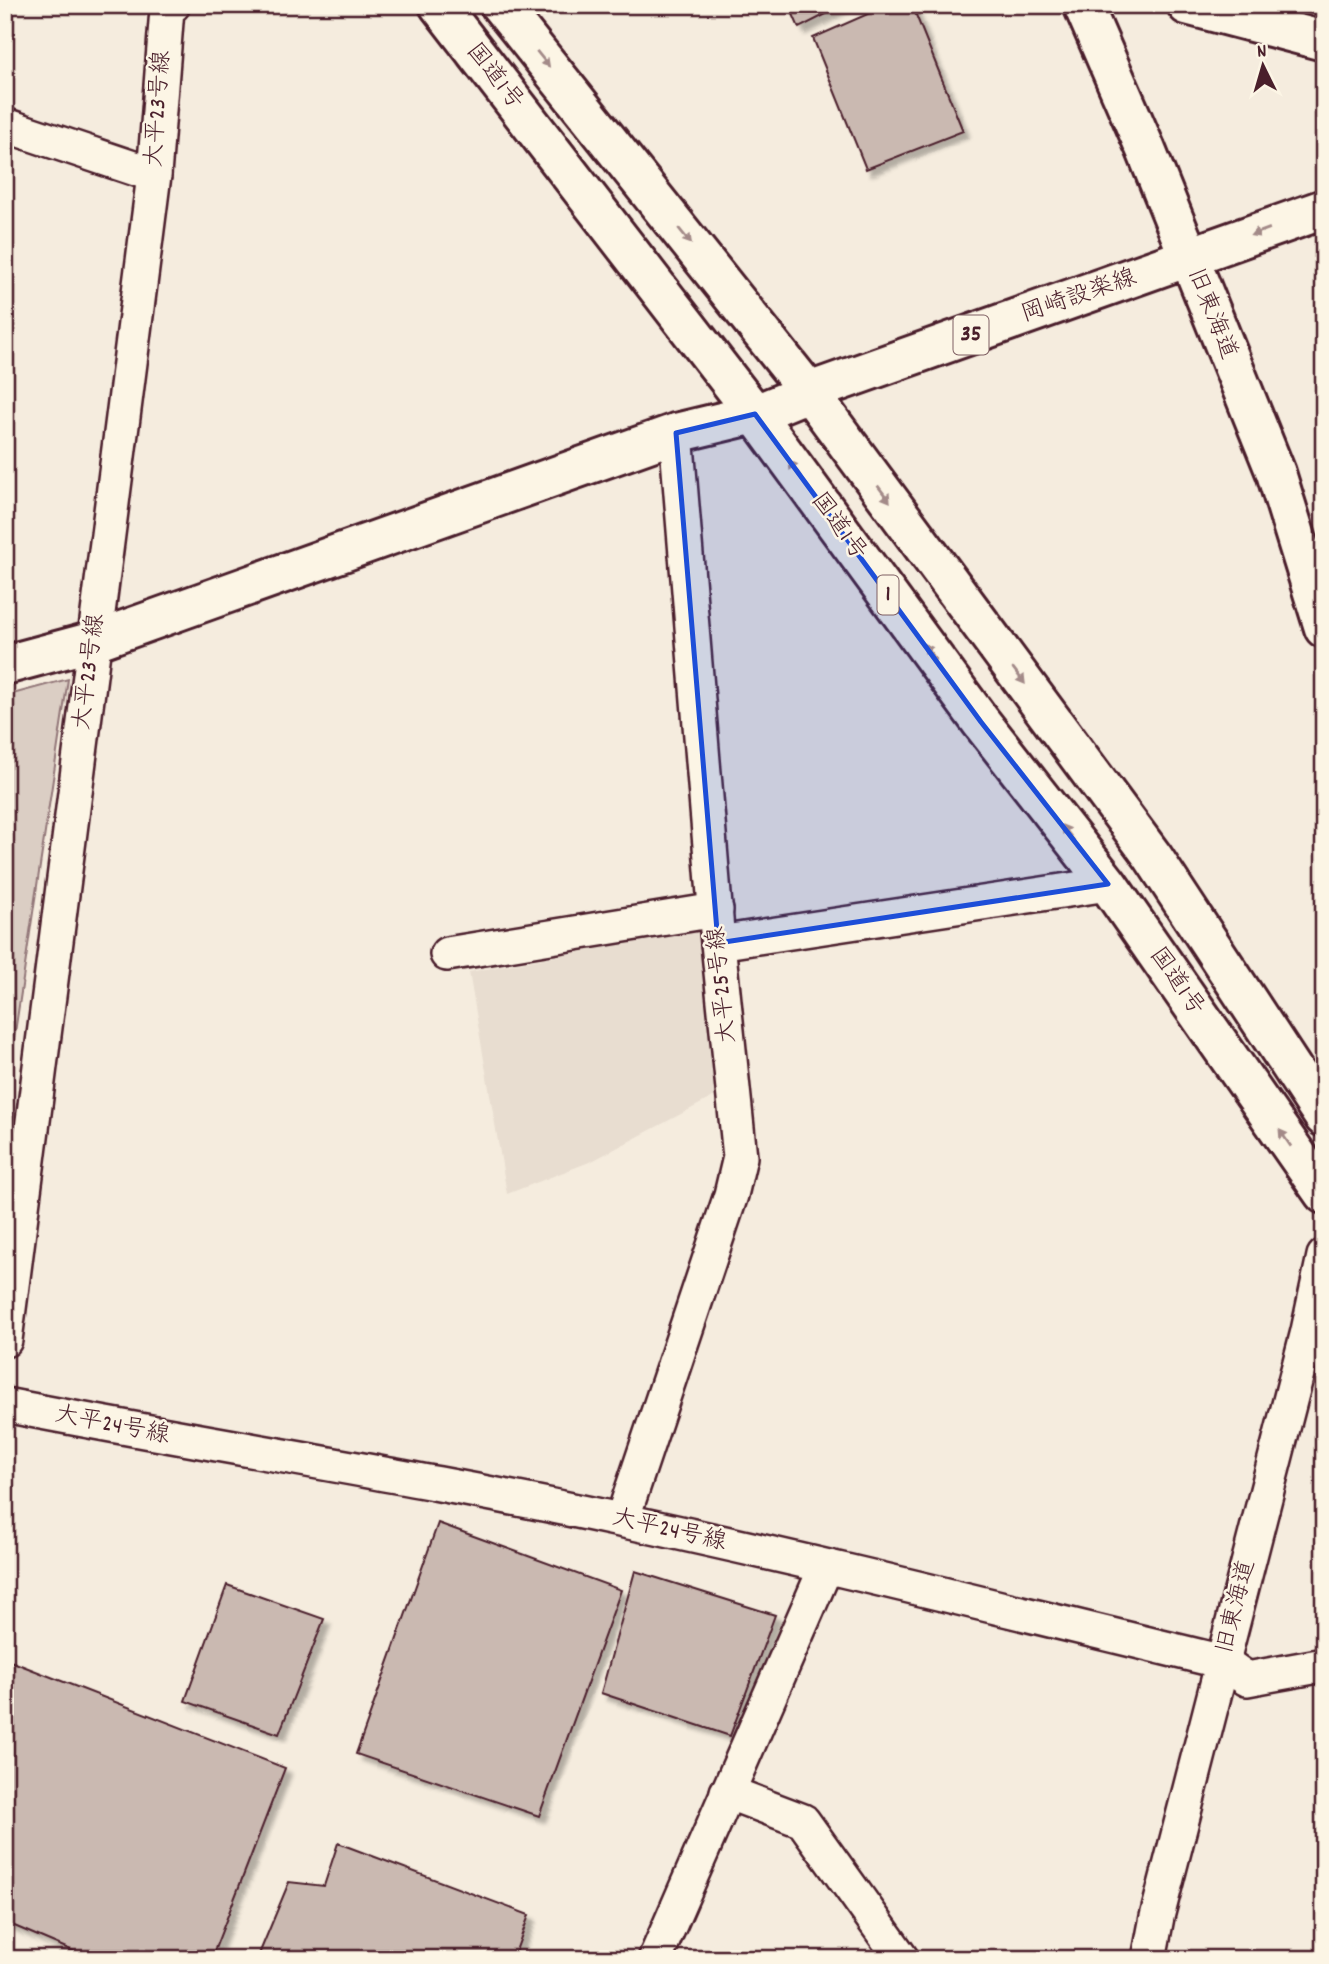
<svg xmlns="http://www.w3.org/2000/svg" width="1329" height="1964" font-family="Dekko,'Klee One',sans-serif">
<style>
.built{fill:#e8ddd0}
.green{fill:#dbcec4;stroke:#927678;stroke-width:2}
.building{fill:#cab9b1;stroke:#4a1f2b;stroke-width:2;filter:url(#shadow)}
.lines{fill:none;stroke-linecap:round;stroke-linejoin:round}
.street-casing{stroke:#4a1f2b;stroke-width:38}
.secondary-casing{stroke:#4a1f2b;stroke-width:44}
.primary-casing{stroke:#4a1f2b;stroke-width:44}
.highway-casing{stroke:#4a1f2b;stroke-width:44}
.street{stroke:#fcf5e5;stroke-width:33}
.secondary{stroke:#fcf5e5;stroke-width:38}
.primary{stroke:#fcf5e5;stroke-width:38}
.highway{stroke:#fcf5e5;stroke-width:38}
.oneway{fill:#a38a88}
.marked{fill:#1d4ed8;fill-opacity:0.2;stroke:#1d4ed8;stroke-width:5;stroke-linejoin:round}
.labels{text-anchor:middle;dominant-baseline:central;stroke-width:5;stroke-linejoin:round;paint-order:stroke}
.shield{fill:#fcf5e5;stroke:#7f5f63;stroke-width:2}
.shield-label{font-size:23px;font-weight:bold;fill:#4a1f2b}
.street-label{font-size:24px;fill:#4a1f2b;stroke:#fcf5e5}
</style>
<defs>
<filter id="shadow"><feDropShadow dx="6" dy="6" stdDeviation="2" flood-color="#0004"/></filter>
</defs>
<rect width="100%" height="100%" fill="#f5ecde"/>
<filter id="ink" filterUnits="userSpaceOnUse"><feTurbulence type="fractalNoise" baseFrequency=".0143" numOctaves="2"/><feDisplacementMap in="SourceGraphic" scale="14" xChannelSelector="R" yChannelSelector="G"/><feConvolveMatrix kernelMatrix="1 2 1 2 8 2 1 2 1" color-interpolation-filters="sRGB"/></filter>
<g filter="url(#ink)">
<path class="built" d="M709,928L715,1096L592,1161L507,1194L469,972Z"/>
<path class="green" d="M68,679L5,1099V696Z"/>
<g class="building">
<path d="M789,5H844L799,28Z"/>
<path d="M888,5H912L963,131L866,169L813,38Z"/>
<path d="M438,1523L621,1590L539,1816L356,1754Z"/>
<path d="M635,1571L775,1615L730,1736L601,1693Z"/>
<path d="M227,1585L324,1619L279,1734L185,1701Z"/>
<path d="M5,1659L285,1768L211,1959H92L5,1922Z"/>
<path d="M338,1843L529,1915L513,1959H257L289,1882L324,1886Z"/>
<path d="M5,1947L34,1959H5Z"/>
</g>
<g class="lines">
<g class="street-casing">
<g id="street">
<path d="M5,125L154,175"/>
<path d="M718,943L1108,884"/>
<path d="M447,954L716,910"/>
<path d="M5,1340L154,175L167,9L173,5"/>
<path d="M5,1405C210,1445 416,1476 620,1520C822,1563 1023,1614 1223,1662L1247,1679L1324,1665"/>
<path d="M622,1520L731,1195L740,1157L718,943L676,433"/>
<path d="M727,1792L803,1821L902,1959"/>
<path d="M655,1959L826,1567"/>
<path d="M1149,1959L1157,1917L1308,1331L1324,1256"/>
</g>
</g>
<g class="secondary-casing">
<g id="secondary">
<path d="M1083,5L1146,150L1276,473L1324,628"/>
<path d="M1187,5L1324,41"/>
<path d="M5,665L94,641L676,433L755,414"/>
</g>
</g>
<g class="primary-casing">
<path id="primary" d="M755,414L809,392L1324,209"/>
</g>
<g class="highway-casing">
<g id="highway">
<path d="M439,5L755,414L981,722L1108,884L1324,1194"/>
<path d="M500,5L809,392L1153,857L1324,1117"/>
</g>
</g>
<use href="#street" class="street"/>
<use href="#secondary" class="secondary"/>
<use href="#primary" class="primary"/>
<use href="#highway" class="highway"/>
</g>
<defs><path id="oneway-solid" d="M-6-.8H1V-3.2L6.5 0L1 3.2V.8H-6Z" transform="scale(1.75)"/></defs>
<g class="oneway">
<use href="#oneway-solid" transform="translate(543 59) rotate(51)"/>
<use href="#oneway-solid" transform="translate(1260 232) rotate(160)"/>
<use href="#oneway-solid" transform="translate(685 236) rotate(51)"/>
<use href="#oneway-solid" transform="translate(795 469) rotate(-126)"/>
<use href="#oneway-solid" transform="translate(884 494) rotate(53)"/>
<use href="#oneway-solid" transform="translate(930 652) rotate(-126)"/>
<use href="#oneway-solid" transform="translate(1019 676) rotate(53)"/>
<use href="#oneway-solid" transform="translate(1068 833) rotate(-128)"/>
<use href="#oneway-solid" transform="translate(1285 1138) rotate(-125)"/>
</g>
</g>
<path class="marked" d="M755,414L981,722L1108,884L718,943L676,433Z"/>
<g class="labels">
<g class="shield">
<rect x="953.5" y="315.5" width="35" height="39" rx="5"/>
<rect x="877.5" y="575.5" width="21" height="39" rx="5"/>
</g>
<g class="shield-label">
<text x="971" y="335">35</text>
<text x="888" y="595">1</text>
</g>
<g class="street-label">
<text transform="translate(494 77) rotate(52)">国道1号</text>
<text transform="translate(159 109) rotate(-86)">大平23号線</text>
<text transform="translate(1079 297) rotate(-19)">岡崎設楽線</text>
<text transform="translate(1211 314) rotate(68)">旧東海道</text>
<text transform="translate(838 527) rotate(54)">国道1号</text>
<text transform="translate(90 672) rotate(-83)">大平23号線</text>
<text transform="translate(1176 982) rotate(55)">国道1号</text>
<text transform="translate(723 985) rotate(-96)">大平25号線</text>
<text transform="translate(112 1426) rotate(11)">大平24号線</text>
<text transform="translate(669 1531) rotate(13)">大平24号線</text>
<text transform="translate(1237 1607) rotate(-76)">旧東海道</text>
</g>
</g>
<rect width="1329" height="1964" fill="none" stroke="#fcf5e5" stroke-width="28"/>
<rect x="14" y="14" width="1301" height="1936" fill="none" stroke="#4a1f2b" stroke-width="2.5" filter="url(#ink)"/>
<g transform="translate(1263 66) rotate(355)" stroke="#fcf5e5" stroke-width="5" paint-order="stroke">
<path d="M0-5L12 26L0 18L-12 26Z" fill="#4a1f2b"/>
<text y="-10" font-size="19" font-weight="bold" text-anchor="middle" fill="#4a1f2b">N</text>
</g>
</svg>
